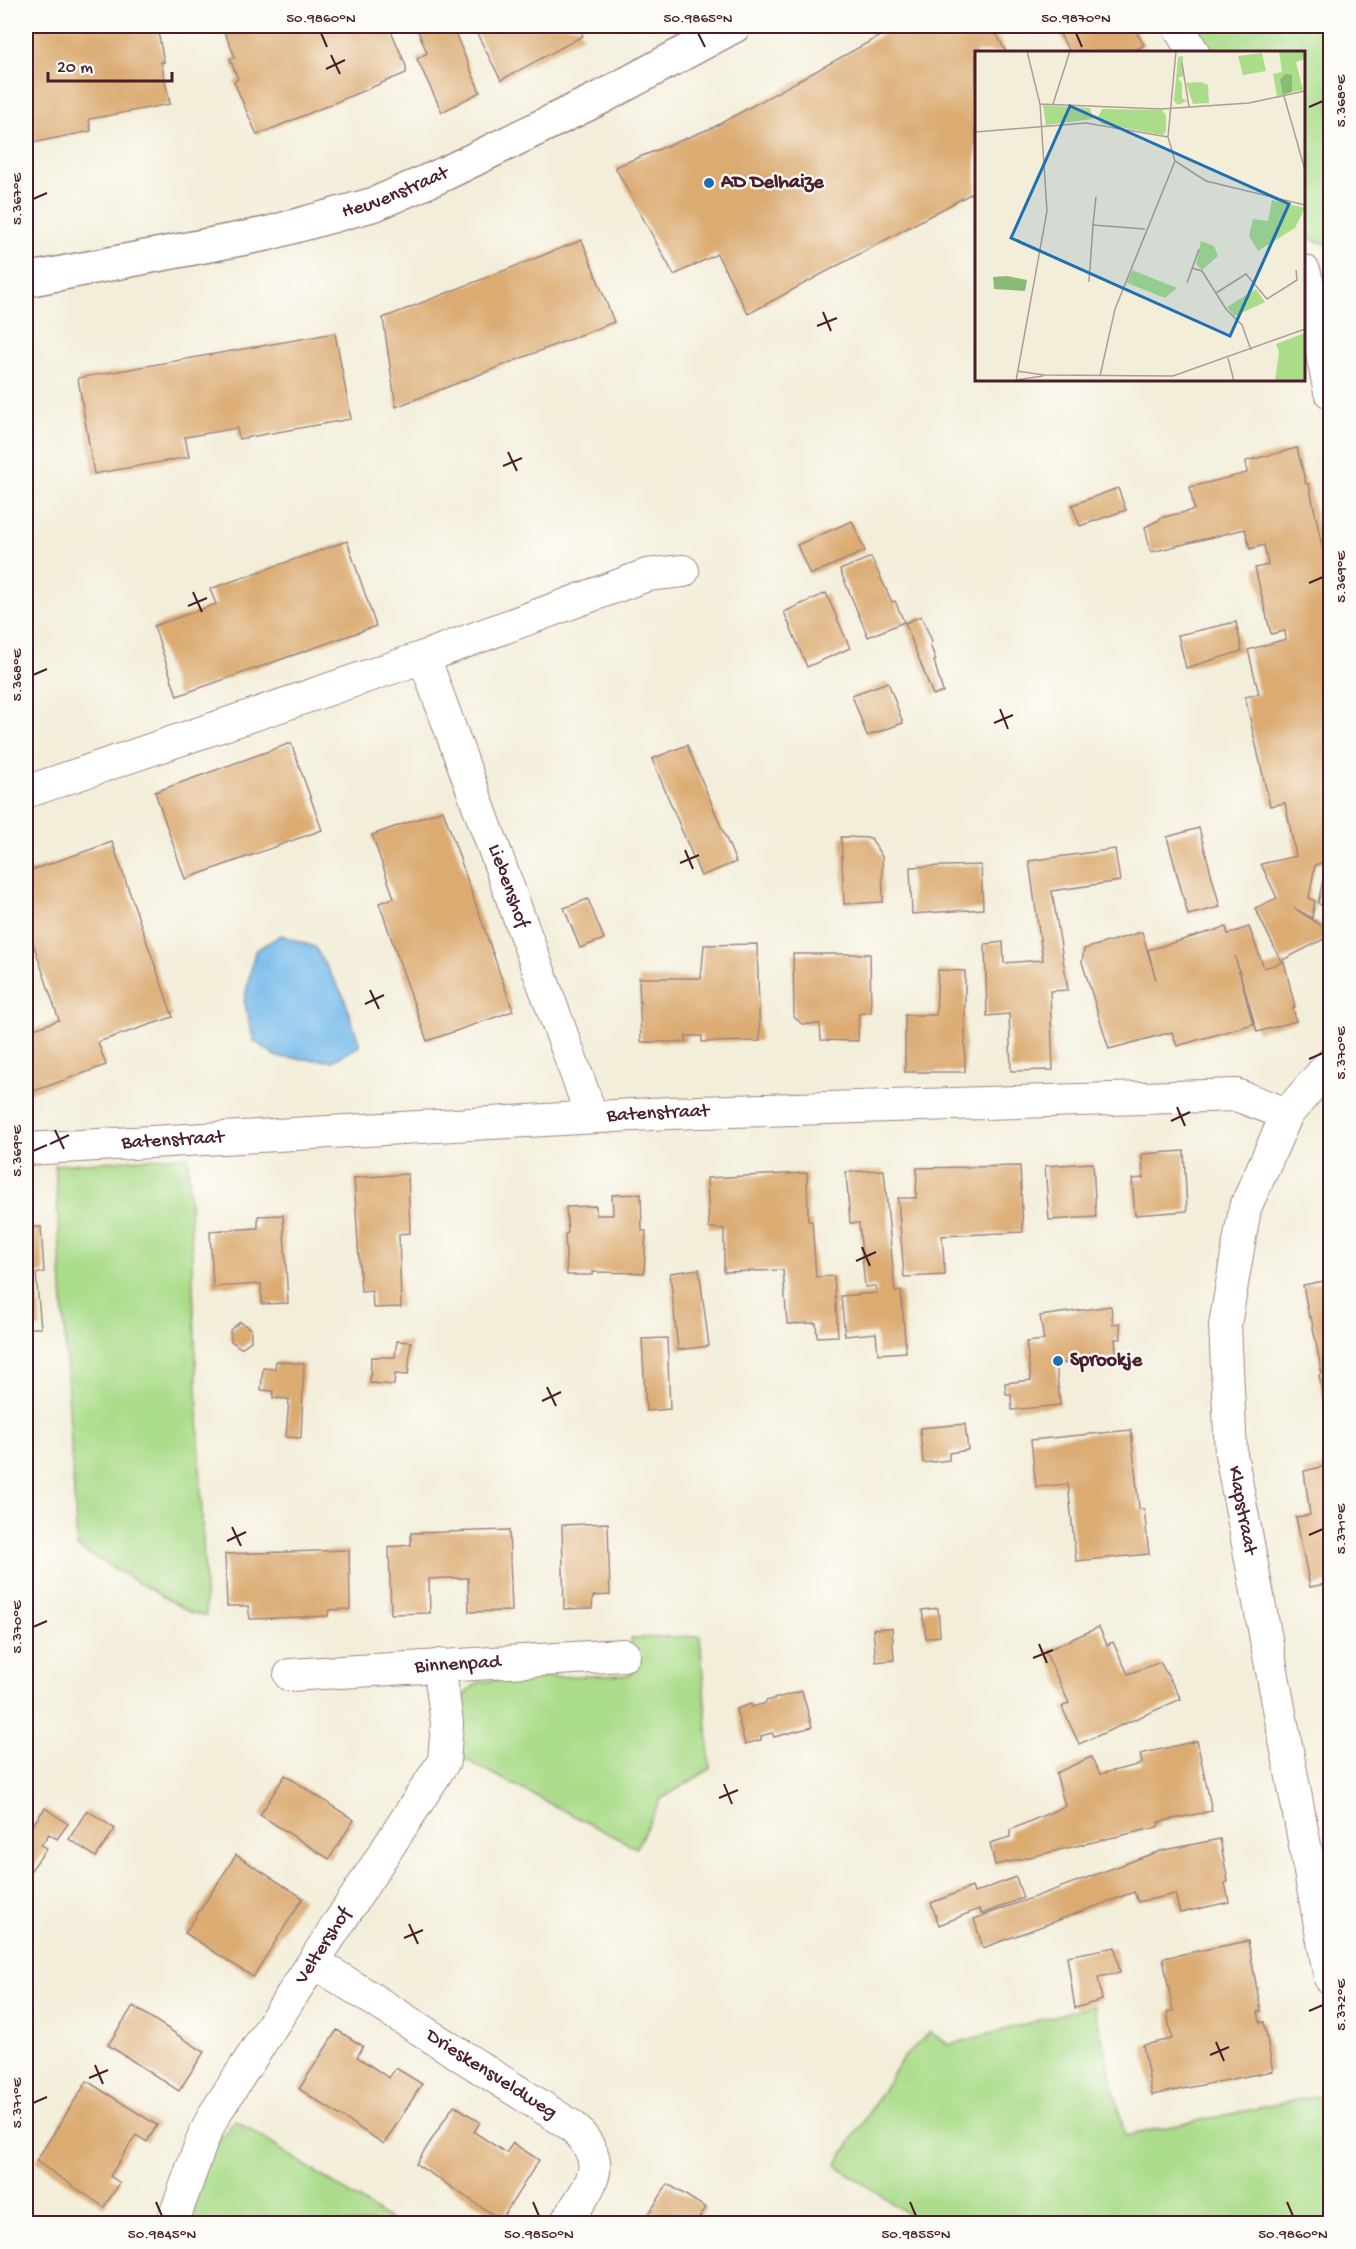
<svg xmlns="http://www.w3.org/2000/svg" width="1356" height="2249" font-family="'Gochi Hand',sans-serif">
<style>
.green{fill:#abdc8a;stroke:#7a7e5a;stroke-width:1.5}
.water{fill:#74baeb;stroke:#5f6c8b;stroke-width:1.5}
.building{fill:#dbab72}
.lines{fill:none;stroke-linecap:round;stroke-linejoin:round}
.street-casing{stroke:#9e8682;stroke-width:34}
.secondary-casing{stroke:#9e8682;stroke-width:36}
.street{stroke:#fff;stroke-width:32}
.secondary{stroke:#fff;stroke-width:33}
.ticks{fill:none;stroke:#4a1f2b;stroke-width:2}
.poi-dot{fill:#1f6fb2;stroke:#fdfcf7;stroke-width:2}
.labels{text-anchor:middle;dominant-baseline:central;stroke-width:4.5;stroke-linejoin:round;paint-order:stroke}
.poi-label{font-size:20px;font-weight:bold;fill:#4a1f2b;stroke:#fdfcf7;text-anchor:start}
.street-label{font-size:20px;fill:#4a1f2b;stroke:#fdfcf7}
.inset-road{fill:none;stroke:#af9b93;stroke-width:1.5}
.view{fill:#1f6fb2;fill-opacity:0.15;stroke:#1f6fb2;stroke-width:3}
.inset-edge{fill:none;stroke:#4a1f2b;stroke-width:3}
.neatline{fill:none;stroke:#4a1f2b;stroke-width:2}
.ticks-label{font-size:15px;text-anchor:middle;fill:#4a1f2b}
</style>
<rect width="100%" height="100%" fill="#fdfcf7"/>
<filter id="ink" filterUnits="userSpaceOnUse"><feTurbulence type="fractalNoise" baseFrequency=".0167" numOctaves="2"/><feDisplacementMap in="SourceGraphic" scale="12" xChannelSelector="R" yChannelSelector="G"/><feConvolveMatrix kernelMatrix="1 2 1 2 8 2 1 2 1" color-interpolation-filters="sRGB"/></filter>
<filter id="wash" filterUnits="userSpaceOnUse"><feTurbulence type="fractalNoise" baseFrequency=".008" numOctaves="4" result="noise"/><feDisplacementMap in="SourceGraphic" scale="24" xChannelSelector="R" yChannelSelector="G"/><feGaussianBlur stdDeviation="1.35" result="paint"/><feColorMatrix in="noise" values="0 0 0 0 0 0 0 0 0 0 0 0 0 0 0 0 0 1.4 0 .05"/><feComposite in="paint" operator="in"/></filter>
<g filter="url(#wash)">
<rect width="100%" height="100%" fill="#f3eed9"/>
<g class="green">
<path d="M1192,26H1330V245L1313,240L1304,229V52H1207Z"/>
<path d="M188,1156L206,1616L189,1612L77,1547L55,1165Z"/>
<path d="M700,1636L710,1769L661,1799L636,1848L456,1755L458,1706L468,1690L480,1682L509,1678L631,1675V1638Z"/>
<path d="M1094,2005L1125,2136L1326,2094L1330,2115V2223H921L836,2165L903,2058L930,2032L949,2045Z"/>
<path d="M235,2120L395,2223L189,2224L185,2219L206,2156Z"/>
</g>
<path class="water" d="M281,935L315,947L344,997L360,1046L332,1061L277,1057L254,1041L244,1001L255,951Z"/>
<g id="blocks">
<g class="building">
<path d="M26,26H157L164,62H161L170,104L89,119L91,131L27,144L26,141Z"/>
<path d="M222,26H389L406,66V73L257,135L234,82L238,79L230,59L235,57Z"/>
<path d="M416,26H452L480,92L442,112L417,59L427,53Z"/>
<path d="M473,26H578L583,36L501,80Z"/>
<path d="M898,26H992L1006,52H976V191L748,314L717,254L674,275L615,167L714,127Z"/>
<path d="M1055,26H1133L1144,45L1132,52H1070Z"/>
<path d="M582,240L614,322L396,407L383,318Z"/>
<path d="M335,333L351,419L239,439L237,428L185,437L189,457L94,474L78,378Z"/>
<path d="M1297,448L1306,484H1309L1330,584V911L1318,903L1327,861L1315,865L1309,898L1315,901L1312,918L1294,908L1330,931V936L1281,961L1255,908L1277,898L1261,864L1296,856L1285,803L1270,806L1245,697L1259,694L1248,650L1286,639L1285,631L1271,634L1255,568L1268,565L1264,545L1250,549L1245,529L1152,552L1150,550L1145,527L1159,520L1160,518L1194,510L1190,487L1247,473L1246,461Z"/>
<path d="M1118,488L1126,510L1080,526L1072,505Z"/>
<path d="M852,521L865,551L810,575L797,545Z"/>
<path d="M347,541L376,626L177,696L154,626L216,604L210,589Z"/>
<path d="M871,557L892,602L895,601L904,622L868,637L840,570Z"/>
<path d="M826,593L850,648L807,667L784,612Z"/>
<path d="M921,616L932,641L930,645L936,660L934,661L943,692L933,695L905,623Z"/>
<path d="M1236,622L1242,651L1186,668L1178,635Z"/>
<path d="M888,682L903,723L867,736L852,695Z"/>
<path d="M291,743L322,830L185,879L155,792Z"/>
<path d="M687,745L736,862L701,876L652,759Z"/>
<path d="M443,810L513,1011L427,1041L379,903L394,898L372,835Z"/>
<path d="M1199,828L1220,907L1188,915L1167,837Z"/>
<path d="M841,837L871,838L882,857L883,902L844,904Z"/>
<path d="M112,842L173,1017L98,1042L106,1065L26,1094V1032L59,1020L26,922V872Z"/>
<path d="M1115,849L1120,881L1052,891L1068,990L1050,991L1053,1070L1011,1071L1009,1014L987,1016L985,944L1003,942L1004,963L1043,960L1029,861Z"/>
<path d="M981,865L983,909L912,914L910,867Z"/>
<path d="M588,899L604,939L580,948L564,908Z"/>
<path d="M1226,927L1228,934L1249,927L1264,968L1284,962L1295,1007L1293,1008L1296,1021L1257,1032L1235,956L1253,1024L1177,1046L1172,1032L1109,1049L1082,962L1084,949L1142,932L1156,980L1148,950Z"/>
<path d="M757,944L760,1041L702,1042V1036H686V1042H641L639,978H701L704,945Z"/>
<path d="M793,954H870L871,1012L859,1014L858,1041L821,1040L820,1024H802L794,1017Z"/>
<path d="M938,970L965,971V1072H905V1015H936Z"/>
<path d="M1184,1151L1187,1211L1135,1215L1132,1179L1143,1178L1142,1154Z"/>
<path d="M1093,1163L1096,1217L1049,1220L1045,1166Z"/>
<path d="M1020,1166L1023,1232L942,1236L945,1275L904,1277L898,1198H916L917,1168Z"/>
<path d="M884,1170L895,1292L901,1291L906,1352L878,1354L876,1333L845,1336L841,1296L877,1293L876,1286L865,1287L859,1223H850L846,1172Z"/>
<path d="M807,1173L808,1221H812L816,1277L834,1276L838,1336L817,1337L816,1323L787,1324L783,1270L724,1272V1229L709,1228L707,1178Z"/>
<path d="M408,1174L410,1233L399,1234L401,1307L373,1308L372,1291L361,1292L354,1178Z"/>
<path d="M641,1194L642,1231H646L644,1273L593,1272V1275H567L565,1234L568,1233L566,1207L596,1206V1215H613L612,1195Z"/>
<path d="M283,1215L288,1303L262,1304L261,1284L213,1287L210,1231L258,1228V1216Z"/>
<path d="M26,1227H41L44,1272L36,1274L41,1328H26Z"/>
<path d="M699,1269L709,1346L678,1350L670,1273Z"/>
<path d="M1330,1280V1406L1325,1407L1319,1375L1322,1374L1311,1317H1309L1303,1285Z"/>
<path d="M1111,1306L1113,1324L1120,1323L1121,1339H1115L1117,1358L1056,1364L1060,1405L1012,1410L1011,1394H1006L1005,1383L1031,1380L1026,1342L1044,1340L1040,1316Z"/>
<path d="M240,1322L251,1329V1341L241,1348L231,1341L230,1330Z"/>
<path d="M667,1338L670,1409L646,1411L642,1339Z"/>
<path d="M397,1341L411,1342L408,1375L395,1374L394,1385L370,1383L371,1357H395Z"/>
<path d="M276,1361L304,1364L301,1438L286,1437L289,1399L273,1398V1391L261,1390L263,1368L275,1369Z"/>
<path d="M965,1424L968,1450L949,1453V1460L923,1463L920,1428Z"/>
<path d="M1131,1430L1139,1509H1144L1149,1554L1076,1561L1068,1484L1036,1487L1031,1440Z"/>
<path d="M1330,1465V1583L1310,1587L1296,1517L1310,1515L1304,1471Z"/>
<path d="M608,1523L610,1595L593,1596L592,1608L564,1609L562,1525Z"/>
<path d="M509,1530L512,1611L469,1612L468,1578H448L429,1579L430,1613L391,1614L389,1547L411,1545V1533Z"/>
<path d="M349,1550L350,1609L329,1610L328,1616L250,1619L248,1606H227L225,1554Z"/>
<path d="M938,1608L940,1636L926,1638L922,1610Z"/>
<path d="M1099,1627L1107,1645L1113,1642L1128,1674L1160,1662L1181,1699L1079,1744L1062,1707L1069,1703L1045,1651Z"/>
<path d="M892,1628L894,1660L876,1662L873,1629Z"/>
<path d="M802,1691L812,1727L774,1737L772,1733L761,1736V1740L745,1744L736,1709L751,1704L752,1707L766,1703V1701Z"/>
<path d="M1197,1741L1212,1811L1159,1822L1158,1827L995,1865L990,1843L1010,1837V1830L1065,1806L1056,1773L1091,1757L1100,1774L1142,1764L1140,1754Z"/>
<path d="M285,1775L354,1820L329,1859L260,1815Z"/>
<path d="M1330,1781V1805H1329L1325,1782Z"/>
<path d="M45,1808L68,1824L57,1839L49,1834L41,1845L47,1848L26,1877V1834Z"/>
<path d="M87,1810L115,1829L96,1857L69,1839Z"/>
<path d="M1220,1839L1228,1882L1225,1883L1229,1902L1180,1913L1175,1894L1138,1902L1134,1892L983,1948L974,1919L1160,1851Z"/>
<path d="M236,1855L303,1898L253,1977L185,1933Z"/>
<path d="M1016,1877L1023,1898L982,1914L979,1909L939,1925L931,1903L972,1887L974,1893Z"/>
<path d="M1248,1941L1261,2011H1258L1260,2023L1264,2022L1273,2071L1152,2095L1143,2045L1172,2039L1167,2012L1173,2011L1163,1958Z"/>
<path d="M1115,1947L1120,1973L1098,1977L1102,2000L1075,2008L1067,1956Z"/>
<path d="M133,2006L204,2052L179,2091L108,2045Z"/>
<path d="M337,2030L363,2046L357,2057L374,2068L389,2078L396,2068L422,2084L384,2144L299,2089Z"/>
<path d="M87,2081L157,2125L147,2142L136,2135L110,2176L120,2183L104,2207L36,2161Z"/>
<path d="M454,2105L480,2122L474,2132L506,2153L513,2143L539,2160L501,2220L416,2164Z"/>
<path d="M668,2184L706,2208L695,2224H642Z"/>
</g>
</g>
</g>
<g filter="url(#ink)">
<use href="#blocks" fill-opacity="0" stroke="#9e8682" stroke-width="1.5"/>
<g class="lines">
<g class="street-casing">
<g id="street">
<path d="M1178,26L1193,52"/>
<path d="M1304,271L1307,281L1330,392"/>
<path d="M424,657L647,575L683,571"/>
<path id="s1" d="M26,792L424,657L592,1117"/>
<path id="s2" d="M1330,1064L1287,1114L1245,1208L1225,1325L1231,1454L1330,1978"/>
<path id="s3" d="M26,1149L669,1113L1236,1095L1287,1114"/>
<path id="s4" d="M290,1675L624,1655"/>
<path id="s5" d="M314,1962L572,2126C613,2166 590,2184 565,2224"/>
<path id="s6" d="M172,2224L203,2138L214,2115L444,1761L447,1723L439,1665"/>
</g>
</g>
<g class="secondary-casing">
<g id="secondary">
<path id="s7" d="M26,280L266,234L375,204L444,174L602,97L734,26"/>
</g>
</g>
<use href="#street" class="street"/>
<use href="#secondary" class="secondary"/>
</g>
</g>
<path class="ticks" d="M321,33L327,47M698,33L705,47M1076,33L1082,47M331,55L340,74M326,69L345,60M1309,107L1323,101M33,199L47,193M823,312L831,331M817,326L837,318M508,452L517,471M503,466L522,458M1309,583L1323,577M193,592L202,612M188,606L207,598M33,675L47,669M1000,709L1008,729M994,723L1013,715M685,850L693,869M680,863L699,855M370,990L379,1009M365,1004L384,995M1309,1059L1323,1053M1177,1107L1185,1126M1171,1121L1190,1112M55,1130L64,1149M50,1144L69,1135M33,1151L47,1145M862,1247L870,1266M856,1261L876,1252M547,1387L556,1406M542,1401L561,1392M232,1527L241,1546M1309,1535L1323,1529M227,1541L246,1532M33,1627L47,1621M1039,1644L1047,1663M1033,1658L1053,1650M724,1784L732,1804M719,1798L738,1790M409,1924L418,1944M404,1938L423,1930M1309,2011L1323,2005M1216,2042L1224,2061M1210,2055L1229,2047M95,2065L103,2084M89,2078L108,2070M33,2103L47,2097M156,2202L162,2216M533,2202L539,2216M910,2202L916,2216M1287,2202L1293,2216"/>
<g class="poi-dot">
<circle cx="709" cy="183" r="6"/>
<circle cx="1058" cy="1361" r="6"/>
</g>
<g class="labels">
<g class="poi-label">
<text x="721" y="183">AD Delhaize</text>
<text x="1070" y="1361">Sprookje</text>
</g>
<g class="street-label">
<text stroke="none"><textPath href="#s7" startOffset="380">Heuvenstraat</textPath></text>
<text stroke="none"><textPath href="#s1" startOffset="664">Liebenshof</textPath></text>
<text stroke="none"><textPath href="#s3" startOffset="633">Batenstraat</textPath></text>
<text stroke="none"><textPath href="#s3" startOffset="147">Batenstraat</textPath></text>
<text stroke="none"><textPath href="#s2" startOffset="474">Klapstraat</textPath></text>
<text stroke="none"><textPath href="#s4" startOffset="168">Binnenpad</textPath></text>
<text stroke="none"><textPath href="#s6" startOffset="318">Veltershof</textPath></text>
<text stroke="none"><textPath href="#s5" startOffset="210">Drieskensveldweg</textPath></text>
</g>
</g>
<g transform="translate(975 51)">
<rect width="330" height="330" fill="#f3eed9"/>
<path d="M304,0H330V8L321,11L328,39L317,41L316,25L308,44L302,45L298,23L307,21ZM287,2L291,20L268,24L263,5ZM208,5V25L203,27L207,32V47L212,50L203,54L199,50L203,6ZM226,31L233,34L234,52L218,53L211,32ZM68,54L115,57L118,68L71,74ZM127,58L187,59L191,64V80L188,84L127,73L122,68ZM297,149L330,157L320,177L283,200L274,185L278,168L293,170ZM226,190L239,195L243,205L227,219L221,213ZM157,219L202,237L190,247L152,232ZM281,238L290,251L260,265L252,256ZM330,282V330H300L304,301L301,293Z" fill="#abdc8a"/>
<path d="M310,23L317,24V41L308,44L305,29ZM32,225L52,229L50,240L19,238L18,226Z" fill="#88bc76"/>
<path class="inset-road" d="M201,0L193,86L200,110L231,130L330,154M253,0H275M207,12L214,56M309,45L330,119M65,53L186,58L274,52L330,40M78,53L95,0M0,81L111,72L193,86M118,174L121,146M217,217L227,220L251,258L267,274L276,299M114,231L118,174L170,178M212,232L224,198M241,242L271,223L292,248L322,229L321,219M253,307L259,330M42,320L69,324L198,325L330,278M125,325L140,258L200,110M41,329L68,325M41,330L72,160L65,53L52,0"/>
<path class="view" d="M95,55L314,153L255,285L36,187Z"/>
<rect width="330" height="330" class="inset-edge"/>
</g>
<rect width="1356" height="2249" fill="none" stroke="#fdfcf7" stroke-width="66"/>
<path d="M48 72v9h124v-9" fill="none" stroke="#4a1f2b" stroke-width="3"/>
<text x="57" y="72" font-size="18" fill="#4a1f2b" stroke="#fdfcf7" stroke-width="4.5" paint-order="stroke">20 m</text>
<rect x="33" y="33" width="1290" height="2183" class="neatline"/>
<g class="ticks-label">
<text x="321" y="22">50.9860°N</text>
<text x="698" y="22">50.9865°N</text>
<text x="1076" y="22">50.9870°N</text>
<text transform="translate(1340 101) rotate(-90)" y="5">5.368°E</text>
<text transform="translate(16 199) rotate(-90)" y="5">5.367°E</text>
<text transform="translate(1340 577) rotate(-90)" y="5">5.369°E</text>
<text transform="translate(16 675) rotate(-90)" y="5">5.368°E</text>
<text transform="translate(1340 1053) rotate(-90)" y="5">5.370°E</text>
<text transform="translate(16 1151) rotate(-90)" y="5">5.369°E</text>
<text transform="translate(1340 1529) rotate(-90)" y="5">5.371°E</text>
<text transform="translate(16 1627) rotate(-90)" y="5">5.370°E</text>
<text transform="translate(1340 2005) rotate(-90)" y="5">5.372°E</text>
<text transform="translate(16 2103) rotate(-90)" y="5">5.371°E</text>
<text x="162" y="2238">50.9845°N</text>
<text x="539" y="2238">50.9850°N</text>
<text x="916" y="2238">50.9855°N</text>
<text x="1293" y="2238">50.9860°N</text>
</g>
</svg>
